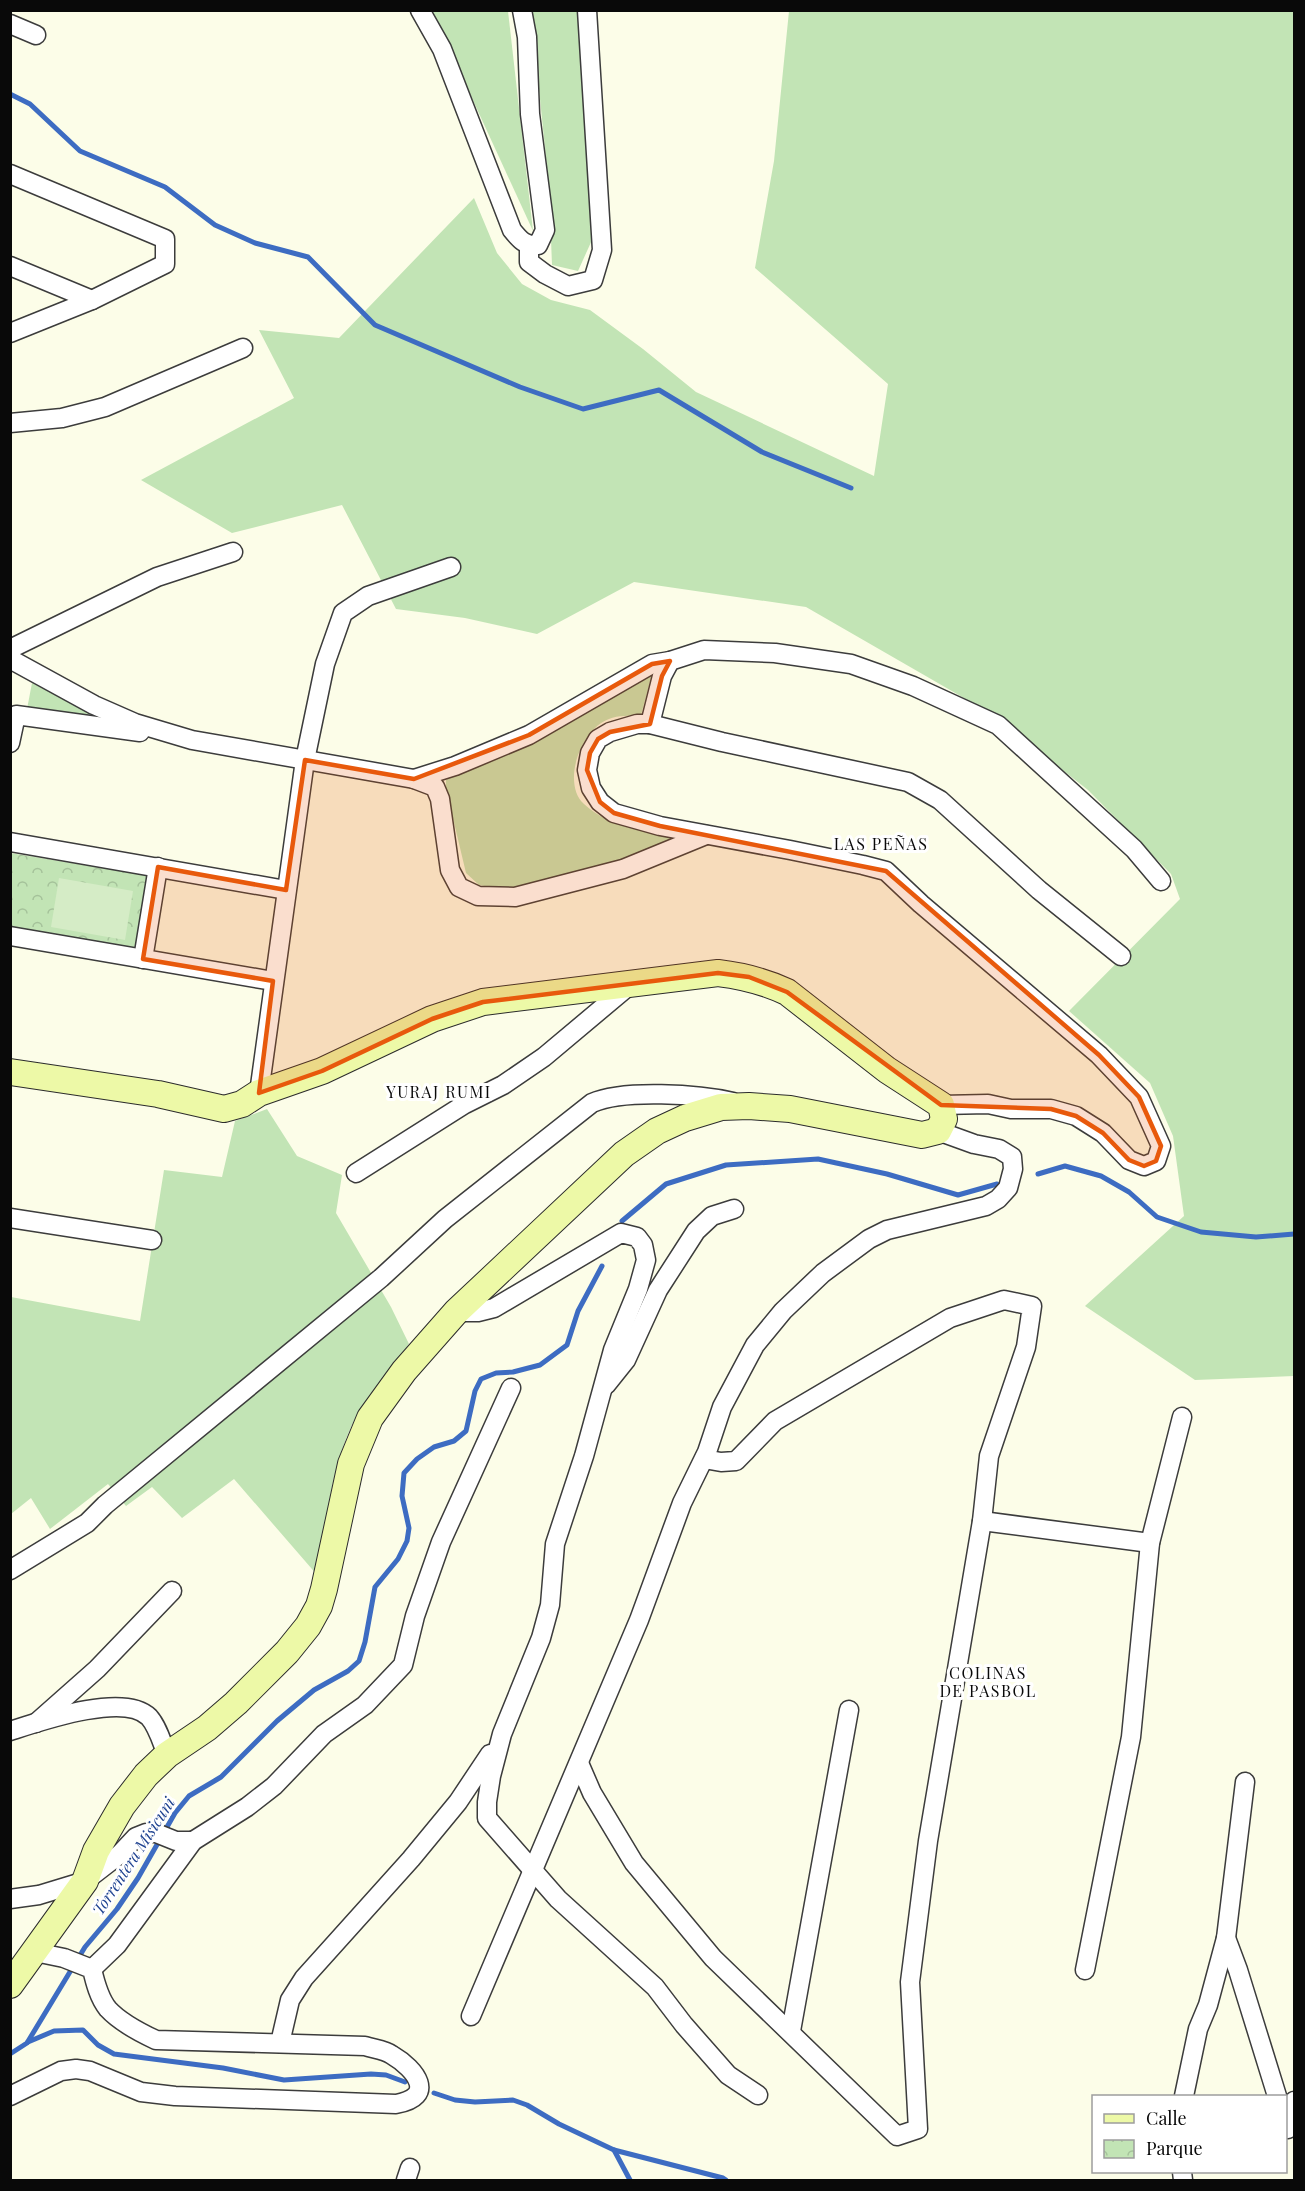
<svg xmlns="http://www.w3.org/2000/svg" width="1305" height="2191" font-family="'Playfair Display',serif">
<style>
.grass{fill:#c2e4b5}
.park{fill:url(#park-crowns)}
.pitch{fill:#d5ecc6}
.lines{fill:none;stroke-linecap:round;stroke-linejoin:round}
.stream{stroke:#3d6cc2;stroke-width:5}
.street-casing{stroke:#3c3c3c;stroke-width:21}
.secondary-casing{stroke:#2b2b2b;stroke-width:28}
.street{stroke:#fff;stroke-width:18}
.secondary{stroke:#edf9a7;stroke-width:26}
.marked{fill:#e8590c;fill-opacity:0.2;stroke:#e8590c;stroke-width:4.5;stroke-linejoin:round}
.labels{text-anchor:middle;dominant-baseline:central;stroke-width:6;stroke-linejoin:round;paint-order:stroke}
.neighbourhood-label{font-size:16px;letter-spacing:1.5px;fill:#090909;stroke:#fff}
.water-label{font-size:16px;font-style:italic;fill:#1e4290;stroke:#fff}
</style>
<defs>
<pattern id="park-crowns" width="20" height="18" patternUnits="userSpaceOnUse" patternTransform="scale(1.5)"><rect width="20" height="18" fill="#c2e4b5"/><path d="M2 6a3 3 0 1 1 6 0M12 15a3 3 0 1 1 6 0" fill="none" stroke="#a5c29a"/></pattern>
</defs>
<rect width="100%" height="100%" fill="#fcfde8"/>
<g class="grass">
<path d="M432,11H508L533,231Z"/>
<path d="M531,11H580L592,240L578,271L552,265L549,187Z"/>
<path d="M789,11H1294V1376L1195,1380L1085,1306L1184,1216L1173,1136L1150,1083L1069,1011L1180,899L1171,874L1088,790L990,713L806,607L634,582L537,634L465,618L396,609L342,505L232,533L141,480L294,398L259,330L339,338L474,198L497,253L522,284L551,300L590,310L643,349L696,392L874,476L888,384L755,268L774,161Z"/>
<path d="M652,674L641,715C631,716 618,715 609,719C581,729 561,783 584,804C610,828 645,831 678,838L618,865L548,882L501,889L479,885L466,873L446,789V780L454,774Z"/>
<path d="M32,683L109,721L27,709Z"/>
<path d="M267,1109L297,1156L342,1175L336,1213L391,1307L409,1344C389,1371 365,1397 351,1427C330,1473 325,1527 318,1576L234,1479L182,1518L152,1487L126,1506L108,1484L50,1529L31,1498L11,1514V1297L140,1321L164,1170L222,1177L235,1121Z"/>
</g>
<path class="park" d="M10,853L151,876L138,950L11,929Z"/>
<path class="pitch" d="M59,878L133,891L125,940L51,927Z"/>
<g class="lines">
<g class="stream">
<path d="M10,94L30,104L80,151L165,187L215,225L255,243L308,257L375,325L520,387L583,409L659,390L762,452L851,488"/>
<path d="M1038,1174L1065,1166L1101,1176L1129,1192L1157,1217L1201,1232L1256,1237L1294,1234"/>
<path d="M622,1221L666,1184L726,1165L818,1159L887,1174L958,1195L997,1184"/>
<path d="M28,2042L54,2031L83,2030L98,2045L114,2054L223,2068L284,2080L371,2074L386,2075L405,2082"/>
<path d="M10,2054L27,2043L85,1947L117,1909L138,1878L175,1813L189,1796L221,1777L277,1721L314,1690L348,1671L359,1661L365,1642L375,1587L398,1559L407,1541L409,1528L402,1496L404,1473L417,1459L434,1447L454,1441L466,1431L475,1391L481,1379L496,1373L513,1372L540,1365L567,1345L578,1311L602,1266"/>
<path d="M434,2093L455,2100L475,2102L513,2100L527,2105L559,2124L614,2150L723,2178L726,2180"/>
<path d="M614,2150L630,2180"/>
</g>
<g class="street-casing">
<g id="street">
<path d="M420,10L442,49L512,230C520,240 525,246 538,245L545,230L530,114L527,37L522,10"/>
<path d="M10,24L36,35"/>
<path d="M10,174L165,239V264L92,300L10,333"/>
<path d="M529,245V262L545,274L568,286L593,280L602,250L587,10"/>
<path d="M10,266L92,300"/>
<path d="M10,423L62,418L105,407L243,348"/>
<path d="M10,649L157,577L233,552"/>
<path d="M10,659L94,705L135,723L192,740L414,779L435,787L440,799L450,870L459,887L478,896L515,897L623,869L706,835"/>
<path d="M650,724L662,676L670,661L704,650L775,653L851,664L913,686L998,725L1134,849L1161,881"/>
<path d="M10,743L16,715L140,732"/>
<path d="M414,779L455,766L529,735L652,664L670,661"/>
<path d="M10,842L286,890"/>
<path d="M10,936L273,981"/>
<path d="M143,959L158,867"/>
<path d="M259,1093L305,760L325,664L343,613L368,596L451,567"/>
<path d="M941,1105L988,1104L1011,1109H1051L1076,1116L1103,1133L1129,1160L1144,1166L1156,1161L1161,1146L1139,1097L1099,1055L921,904L886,871L863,865L790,850L660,826L614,813L600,802L591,788L587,770L590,753L598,739L610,732L637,724H650L722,742L908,782L940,800L1039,890L1121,956"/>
<path d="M356,1173L465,1104L503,1085L544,1057L631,984"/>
<path d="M10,1218L152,1240"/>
<path d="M456,1312H478L494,1308L621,1233L637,1237L643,1245L646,1260L638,1289L613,1350L584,1456L555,1544L550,1605L541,1638L502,1734L491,1776L487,1802V1818L558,1899L655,1987L684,2025L728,2075L758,2095"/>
<path d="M606,1385L626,1360L658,1290L696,1231L712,1216L734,1209"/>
<path d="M982,1521L1150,1543"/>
<path d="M10,1570L87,1523L105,1505L381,1278L445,1219L592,1103C623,1089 699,1094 733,1102"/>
<path d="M36,1723L97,1669L172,1591"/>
<path d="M10,1731C41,1721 124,1692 149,1717C158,1727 162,1743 167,1755"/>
<path d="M579,1763L592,1793L634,1863L713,1958L897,2136L918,2129L910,1982L928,1841L982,1521L989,1456L1026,1347L1032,1306L1004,1300L950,1318L775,1421L736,1461L721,1462L704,1459"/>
<path d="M10,1899L39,1895L85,1881L120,1854L136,1837L146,1833H156L176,1841H193"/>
<path d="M1226,1938L1238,1970L1277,2096"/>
<path d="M92,1969L117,1945L193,1841L247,1807L274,1786L324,1734L365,1705L403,1665L415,1616L441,1542L511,1388"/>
<path d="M1085,1970L1131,1737L1150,1543L1182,1417"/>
<path d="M471,2016L639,1620L682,1503L707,1452L722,1407L755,1345L783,1311L823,1273L869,1239L887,1230L986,1206L998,1199L1008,1188L1013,1169L1012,1157L999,1149L974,1144L938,1131"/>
<path d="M791,2031L849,1710"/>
<path d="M280,2043L290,2000L304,1978L411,1859L458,1802L490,1754"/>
<path d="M10,2096L61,2071L76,2069L90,2071L141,2092L175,2096L396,2104C437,2097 416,2069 392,2055C385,2050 374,2049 365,2046L156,2040C141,2033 119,2021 108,2009C99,1998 95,1982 92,1969L64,1958L35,1952"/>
<path d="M1184,2096L1198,2029L1208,2005L1226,1938L1245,1782"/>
<path d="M1288,2129L1294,2101"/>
<path d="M1182,2172L1183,2180"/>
<path d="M406,2180L410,2168"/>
</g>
</g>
<g class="secondary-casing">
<path id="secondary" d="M10,1072L158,1094L224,1109L242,1104L259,1093L322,1071L432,1019L483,1002L718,973C743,976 764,981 787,992L887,1070L941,1105L944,1119L938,1131L922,1135L790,1109L749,1106L721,1107L685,1118L657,1131L624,1154L456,1312L404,1371L370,1418L351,1464L324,1589L319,1606L308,1626L287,1652L236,1703L207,1728L167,1755L146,1775L122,1806L96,1851L85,1881L10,1985"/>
</g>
<use href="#street" class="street"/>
<use href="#secondary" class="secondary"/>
</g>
<path class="marked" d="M670,661L662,676L650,724L610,732L598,739L590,753L587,770L600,802L614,813L660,826L886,871L1099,1055L1139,1097L1161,1146L1156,1161L1144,1166L1129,1160L1103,1133L1076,1116L1051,1109L941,1105L787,992L749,977L718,973L483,1002L432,1019L322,1071L259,1093L273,981L143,959L158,867L286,890L305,760L414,779L529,735L652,664Z"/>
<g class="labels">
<g class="neighbourhood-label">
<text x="881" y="843">LAS PEÑAS</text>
<text x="439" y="1091">YURAJ RUMI</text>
<text x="988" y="1672">COLINAS<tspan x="988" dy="18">DE PASBOL</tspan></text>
</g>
<g class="water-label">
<text transform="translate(133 1856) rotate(-57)">Torrentera Misicuni</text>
</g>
</g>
<rect width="1305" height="2191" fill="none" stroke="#090909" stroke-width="24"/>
<rect x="1092" y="2095" width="195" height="78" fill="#ffffff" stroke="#9d9d9d" stroke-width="1.5"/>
<rect x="1104" y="2114" width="30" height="9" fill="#edf9a7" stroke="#9d9d9d" stroke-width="1.5"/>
<text x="1146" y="2125" font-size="18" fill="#090909">Calle</text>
<rect x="1104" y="2140" width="30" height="18" fill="url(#park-crowns)" stroke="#9d9d9d" stroke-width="1.5"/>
<text x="1146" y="2155" font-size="18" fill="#090909">Parque</text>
</svg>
